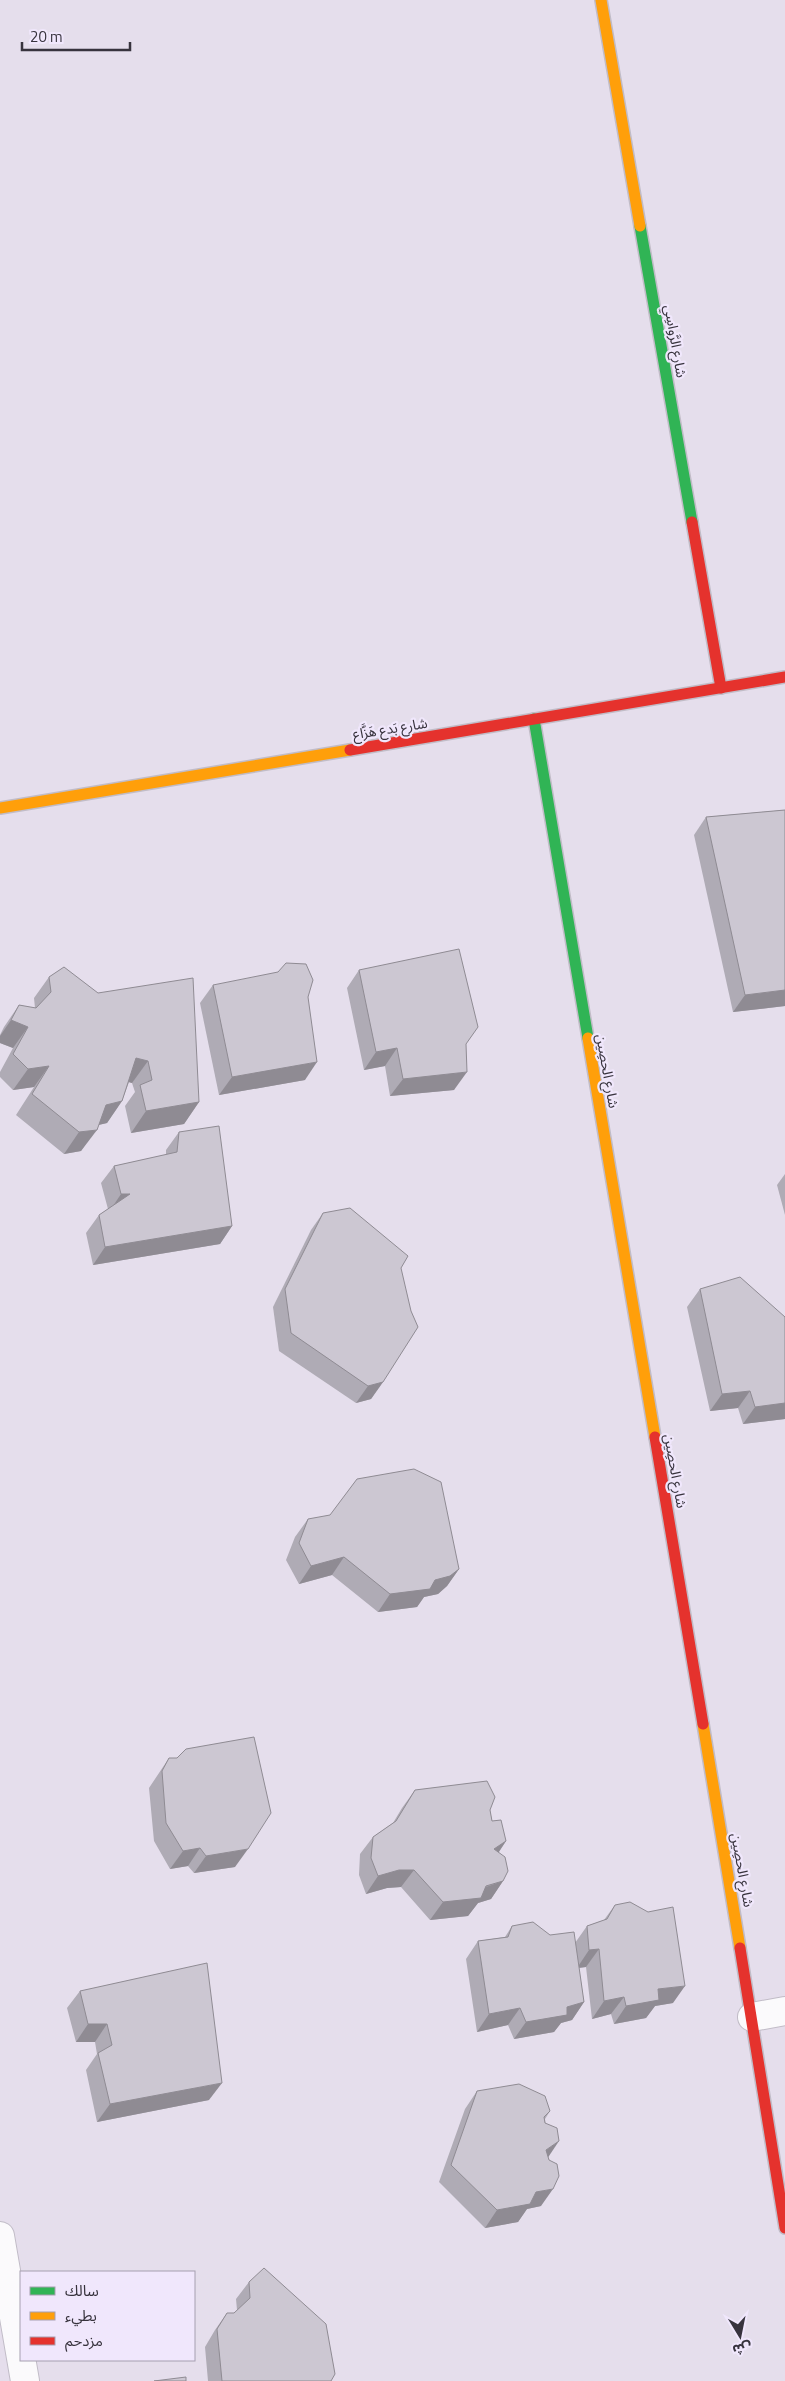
<svg xmlns="http://www.w3.org/2000/svg" width="785" height="2381" font-family="'Titillium Web','Noto Sans Arabic',sans-serif">
<style>
.lines{fill:none;stroke-linecap:round;stroke-linejoin:round}
.street-casing{stroke:#c1bcc7;stroke-width:30}
.fast-casing{stroke:#c1bcc7;stroke-width:14}
.slow-casing{stroke:#c1bcc7;stroke-width:14}
.jam-casing{stroke:#c1bcc7;stroke-width:14}
.street{stroke:#fbfafc;stroke-width:28}
.fast{stroke:#30b455;stroke-width:11}
.slow{stroke:#ff9f0a;stroke-width:11}
.jam{stroke:#e5322d;stroke-width:11}
.wall{fill:#afabb5}
.shaded-wall{fill:#8f8b93}
.building{fill:#ccc7d2;stroke:#8f8b93}
.labels{text-anchor:middle;dominant-baseline:central;stroke-width:4.5;stroke-linejoin:round;paint-order:stroke}
.street-label{font-size:14px;fill:#37333d;stroke:#f0e7fc}
</style>
<rect width="100%" height="100%" fill="#e5deec"/>
<g class="lines">
<g class="street-casing">
<g id="street">
<path d="M752,2017L785,2011"/>
<path d="M0,2236L25,2381"/>
</g>
</g>
<g class="fast-casing">
<g id="fast">
<path d="M640,226L692,522"/>
<path d="M534,719L588,1038"/>
</g>
</g>
<g class="slow-casing">
<g id="slow">
<path d="M601,0L640,226"/>
<path d="M0,808L350,750"/>
<path d="M588,1038L655,1437"/>
<path d="M703,1724L740,1948"/>
</g>
</g>
<g class="jam-casing">
<g id="jam">
<path d="M692,522L721,688"/>
<path d="M350,750L785,677"/>
<path d="M655,1437L703,1724"/>
<path d="M740,1948L785,2228"/>
</g>
</g>
<use href="#street" class="street"/>
<use href="#fast" class="fast"/>
<use href="#slow" class="slow"/>
<use href="#jam" class="jam"/>
</g>
<g class="wall">
<path d="M785,810V1006L733,1012L694,835L706,817Z"/>
<path d="M359,970L466,1044L454,1090L390,1096L385,1066L364,1070L347,988Z"/>
<path d="M49,977L199,1102L184,1124L131,1133L125,1106L135,1092L132,1083L129,1082L122,1101L107,1123L98,1125L81,1151L64,1154L16,1115L34,1087L13,1090L0,1077V1072L13,1048L0,1043V1035L4,1027L19,1005L35,1008L34,998Z"/>
<path d="M213,985L308,997L305,1080L219,1095L200,1003Z"/>
<path d="M179,1132L232,1226L220,1244L93,1265L86,1233L99,1215L108,1209L101,1183L114,1166L166,1155V1150Z"/>
<path d="M785,1174V1215L777,1185Z"/>
<path d="M323,1213L401,1268L383,1382L371,1399L356,1403L279,1351L273,1307L311,1230Z"/>
<path d="M700,1289L785,1317V1419L743,1424L738,1408L710,1411L687,1307Z"/>
<path d="M308,1519L459,1569L447,1586L438,1594L424,1597L417,1607L378,1612L332,1575L299,1584L286,1560L295,1537Z"/>
<path d="M169,1758L235,1867L194,1873L188,1866L170,1869L154,1841L149,1788Z"/>
<path d="M415,1790L490,1810L492,1821L506,1841L499,1852L503,1881L491,1899L478,1903L468,1916L430,1920L401,1887L387,1888L366,1894L359,1875L360,1854L373,1837L393,1823L402,1808Z"/>
<path d="M615,1905L673,2003L655,2006L646,2018L614,2024L611,2014L592,2019L586,1967L579,1968L584,2002L572,2020L561,2023L554,2032L514,2039L508,2025L477,2032L466,1959L478,1941L505,1937L512,1926L550,1935L575,1943L587,1926L604,1920Z"/>
<path d="M80,1991L209,2100L97,2122L86,2070L97,2054L95,2042H76L67,2008Z"/>
<path d="M477,2091L550,2111L545,2119L548,2157L541,2206L527,2209L518,2222L485,2228L439,2182L465,2109Z"/>
<path d="M249,2282L331,2381H208L205,2347L215,2330L227,2313H234L237,2310L236,2299Z"/>
</g>
<g class="shaded-wall">
<path d="M785,990V1006L733,1012L745,995Z"/>
<path d="M11,1020L28,1027L13,1048L0,1043V1036Z"/>
<path d="M397,1048L385,1066L364,1070L376,1052Z"/>
<path d="M136,1058L148,1061L132,1083L121,1080Z"/>
<path d="M317,1062L305,1080L219,1095L232,1077Z"/>
<path d="M49,1066L34,1087L13,1090L28,1069Z"/>
<path d="M467,1072L454,1090L390,1096L403,1079Z"/>
<path d="M122,1101L107,1123L90,1127L106,1105Z"/>
<path d="M199,1102L184,1124L131,1133L146,1111Z"/>
<path d="M97,1130L81,1151L64,1154L79,1132Z"/>
<path d="M121,1194H130L109,1212Z"/>
<path d="M232,1226L220,1244L93,1265L105,1247Z"/>
<path d="M383,1382L371,1399L356,1403L368,1386Z"/>
<path d="M750,1391L738,1408L710,1411L722,1394Z"/>
<path d="M785,1403V1419L743,1424L755,1407Z"/>
<path d="M344,1557L332,1575L299,1584L311,1566Z"/>
<path d="M459,1569L447,1586L438,1594L424,1597L417,1607L378,1612L390,1594L435,1580Z"/>
<path d="M506,1841L494,1859V1849Z"/>
<path d="M200,1848L188,1866L170,1869L183,1851Z"/>
<path d="M248,1849L235,1867L194,1873L206,1856Z"/>
<path d="M399,1870H414L401,1887L387,1888L366,1894L378,1876Z"/>
<path d="M503,1881L491,1899L478,1903L468,1916L430,1920L443,1902Z"/>
<path d="M599,1949L586,1967L577,1968L589,1950Z"/>
<path d="M685,1986L673,2003L655,2006L646,2018L614,2024L626,2006L658,1989Z"/>
<path d="M624,1997L611,2014L592,2019L604,2001Z"/>
<path d="M584,2002L572,2020L561,2023L554,2032L514,2039L526,2022L567,2007Z"/>
<path d="M520,2008L508,2025L477,2032L489,2014Z"/>
<path d="M88,2024H107L95,2042H76Z"/>
<path d="M222,2083L209,2100L97,2122L110,2104Z"/>
<path d="M559,2141L547,2159L546,2150Z"/>
<path d="M553,2189L541,2206L527,2209L518,2222L485,2228L497,2210L536,2192Z"/>
</g>
<g class="building">
<path d="M785,810V990L745,995L706,817Z"/>
<path d="M459,949L478,1027L466,1044L467,1072L403,1079L397,1048L376,1052L359,970Z"/>
<path d="M286,963L306,964L313,980L308,997L317,1062L232,1077L213,985L278,972Z"/>
<path d="M64,967L98,993L193,978L199,1102L146,1111L140,1085L152,1080L148,1061L136,1058L122,1101L106,1105L97,1130L79,1132L32,1094L49,1066L28,1069L13,1054L28,1027L11,1020L19,1005L36,1008L51,992L49,977Z"/>
<path d="M219,1126L232,1226L105,1247L99,1215L130,1194H121L114,1166L177,1152L179,1132Z"/>
<path d="M350,1208L408,1256L401,1268L411,1311L418,1327L383,1382L368,1386L291,1333L285,1289L323,1213Z"/>
<path d="M740,1277L785,1317V1403L755,1407L750,1391L722,1394L700,1289Z"/>
<path d="M414,1469L441,1482L459,1569L450,1576L435,1580L430,1589L390,1594L344,1557L311,1566L299,1543L308,1519L330,1515L357,1479Z"/>
<path d="M254,1737L271,1813L248,1849L206,1856L200,1848L183,1851L166,1823L162,1771L169,1758H177L186,1749Z"/>
<path d="M487,1781L495,1797L490,1810L492,1821L501,1820L506,1841L494,1849L505,1857L508,1871L503,1881L486,1886L481,1898L443,1902L414,1870H399L378,1876L371,1858L373,1837L396,1821L415,1790Z"/>
<path d="M630,1902L648,1912L673,1907L685,1986L658,1989L659,2000L626,2006L624,1997L604,2001L599,1949L589,1950L587,1926L607,1919L615,1905Z"/>
<path d="M533,1922L550,1935L574,1932L584,2002L567,2007V2015L526,2022L520,2008L489,2014L478,1941L508,1937L512,1926Z"/>
<path d="M207,1963L222,2083L110,2104L98,2053L112,2045L107,2024H88L80,1991Z"/>
<path d="M519,2084L545,2096L550,2111L544,2117L545,2123L557,2128L559,2141L546,2150L549,2160L557,2164L559,2176L553,2189L536,2192L530,2204L497,2210L451,2165L477,2091Z"/>
<path d="M264,2268L326,2324L335,2374L331,2381H222L217,2329L227,2313H234L250,2298L249,2282Z"/>
<path d="M186,2377V2381H154Z"/>
</g>
<g class="labels">
<g class="street-label">
<text transform="translate(676 341) rotate(80)">شارع الرَّواسِي</text>
<text transform="translate(390 728) rotate(-9)">شارع بَدع هَزَّاع</text>
<text transform="translate(608 1071) rotate(80)">شارع الحصِين</text>
<text transform="translate(676 1471) rotate(80)">شارع الحصِين</text>
<text transform="translate(743 1870) rotate(80)">شارع الحصِين</text>
</g>
</g>
<rect x="20" y="2271" width="175" height="90" fill="#f0e7fc" stroke="#a69fb0"/>
<rect x="30" y="2287" width="25" height="8" fill="#30b455" stroke="#a69fb0"/>
<text x="65" y="2296" font-size="15" fill="#37333d">سالك</text>
<rect x="30" y="2312" width="25" height="8" fill="#ff9f0a" stroke="#a69fb0"/>
<text x="65" y="2321" font-size="15" fill="#37333d">بطيء</text>
<rect x="30" y="2337" width="25" height="8" fill="#e5322d" stroke="#a69fb0"/>
<text x="65" y="2346" font-size="15" fill="#37333d">مزدحم</text>
<g transform="translate(740 2336) rotate(170)" stroke="#f0e7fc" stroke-width="4" paint-order="stroke">
<path d="M0-4L9 19L0 12L-9 19Z" fill="#37333d"/>
<text y="-8" font-size="14" font-weight="bold" text-anchor="middle" fill="#37333d">ش</text>
</g>
<path d="M22 42v8h108v-8" fill="none" stroke="#37333d" stroke-width="2.5"/>
<text x="30" y="42" font-size="15" fill="#37333d" stroke="#f0e7fc" stroke-width="4" paint-order="stroke">20 m</text>
</svg>
